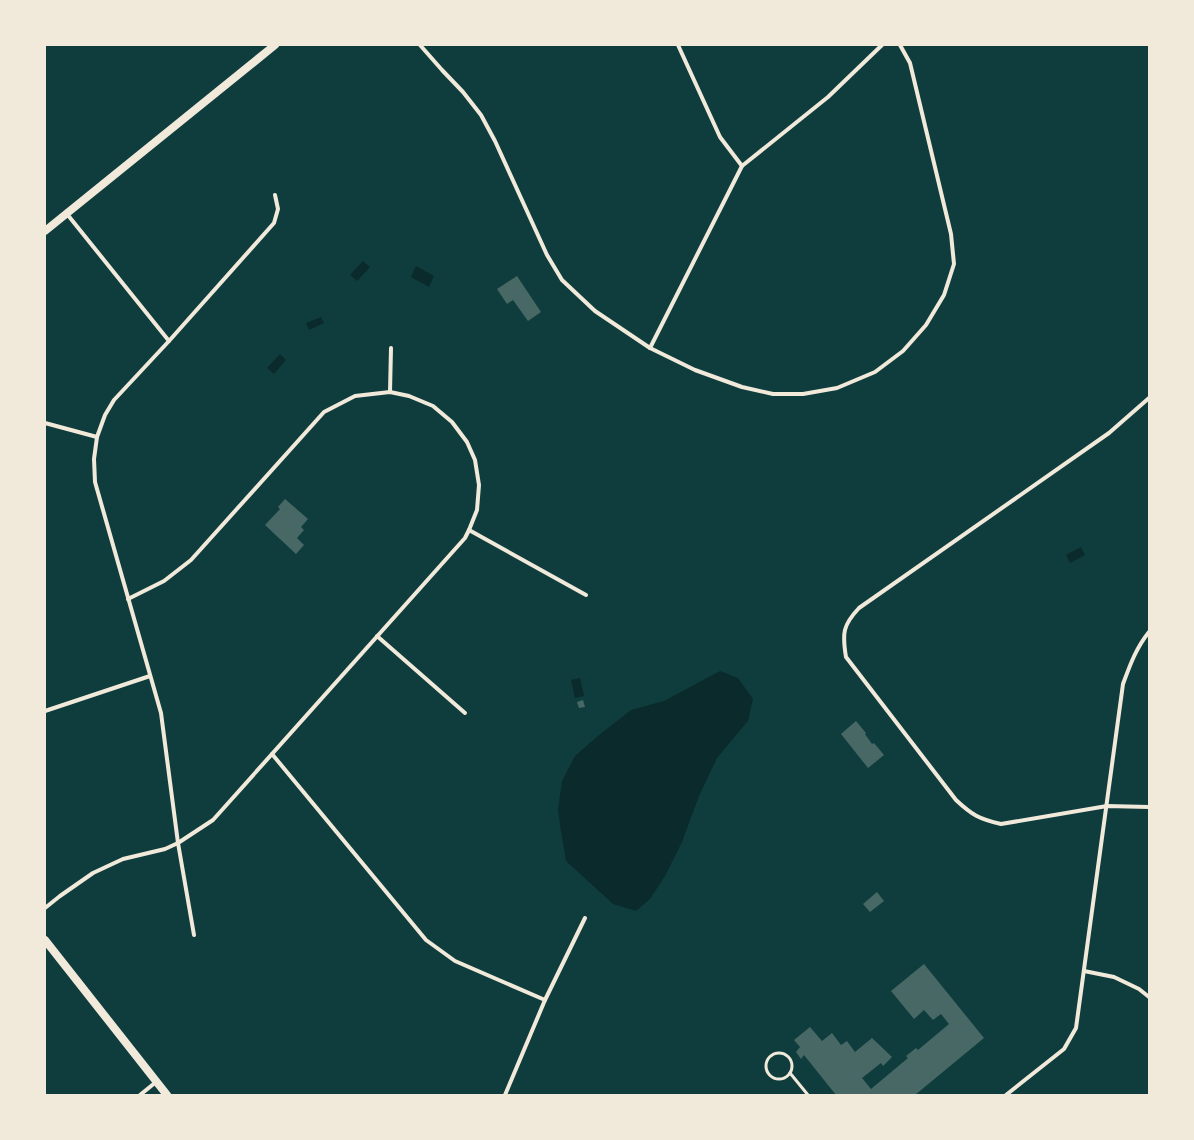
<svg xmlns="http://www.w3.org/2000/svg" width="1194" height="1140" font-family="Roboto,sans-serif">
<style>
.water{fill:#0a2a2b}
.building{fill:#486865}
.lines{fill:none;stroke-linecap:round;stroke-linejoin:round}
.service{stroke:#f1e9da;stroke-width:3}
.minor{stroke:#f1e9da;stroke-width:4}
.secondary{stroke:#f1e9da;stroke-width:8}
</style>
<rect width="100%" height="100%" fill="#0f3d3e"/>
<g class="water">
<path d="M363,261L370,267L357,281L350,275Z"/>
<path d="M416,266L434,276L429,287L411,277Z"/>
<path d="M321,317L324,323L309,330L306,323Z"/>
<path d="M280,354L286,360L274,374L267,368Z"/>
<path d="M1081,547L1085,555L1070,563L1066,555Z"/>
<path d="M720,671L738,678L753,699L748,721L717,758L699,796L682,842L665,876L650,899L636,911L613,904L566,861L561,831L558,810L562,781L575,756L599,735L631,710L664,701Z"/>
<path d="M580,678L584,696L575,698L571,680Z"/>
</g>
<g class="building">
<path d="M517,276L541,312L528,321L513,300L507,304L497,289Z"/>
<path d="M285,499L308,519L301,527L304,530L297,538L304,545L296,554L265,525L280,509L278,507Z"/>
<path d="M583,700L585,707L579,708L577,702Z"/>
<path d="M856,721L866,733L865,734L872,744L874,743L884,755L868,768L841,734Z"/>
<path d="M877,892L884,901L870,912L863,904Z"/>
<path d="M924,964L984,1038L915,1095H836L804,1055L801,1059L796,1052L800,1047L794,1040L810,1027L822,1041L832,1033L841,1045L847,1041L855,1052L872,1038L892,1057L883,1066L881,1063L862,1078L871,1089L908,1058L906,1056L916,1048L918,1050L949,1024L941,1014L933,1020L924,1010L914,1019L891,991Z"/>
</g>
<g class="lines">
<g class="service">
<circle cx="779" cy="1066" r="13"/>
<path d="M790,1073L808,1095"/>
</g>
<g class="minor">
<path d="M420,45L442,70L463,92L481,115L495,141L547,255L562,280L595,311L650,348L695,370L742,387L773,394H803L837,388L875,372L903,351L926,325L944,295L954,264L951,234L910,63L900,45"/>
<path d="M678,45L720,137L742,166"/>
<path d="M67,214L169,341"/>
<path d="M650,348L742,166L828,97L882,45"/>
<path d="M390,392L391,348"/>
<path d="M1149,398L1109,433L859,608C843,625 842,633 846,657L956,800C972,815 979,819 1001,824L1107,806L1149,807"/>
<path d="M45,423L97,437"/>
<path d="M469,530L586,595"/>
<path d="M377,636L465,713"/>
<path d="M45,711L150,676"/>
<path d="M272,754L426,940L455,961L545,1000"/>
<path d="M45,908L60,896L93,873L123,859L165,849L178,843L213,820L465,538L469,530L477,510L479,485L475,460L467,442L452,422L433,406L409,396L390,392L355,396L324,412L191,560L164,581L128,599"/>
<path d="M194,935L178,843L161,713L95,482L94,459L97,437L105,415L114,400L169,341L274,223L278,209L275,195"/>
<path d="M1084,971L1114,977L1139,989L1149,997"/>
<path d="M140,1095L156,1082"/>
<path d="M505,1095L545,1000L585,918"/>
<path d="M1006,1095L1064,1049L1076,1028L1123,684C1130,665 1136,648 1149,632"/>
</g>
<g class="secondary">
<path d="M45,231L275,45"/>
<path d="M45,940L167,1095"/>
</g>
</g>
<rect width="1194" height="1140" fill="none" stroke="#f1e9da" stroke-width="92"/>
</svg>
